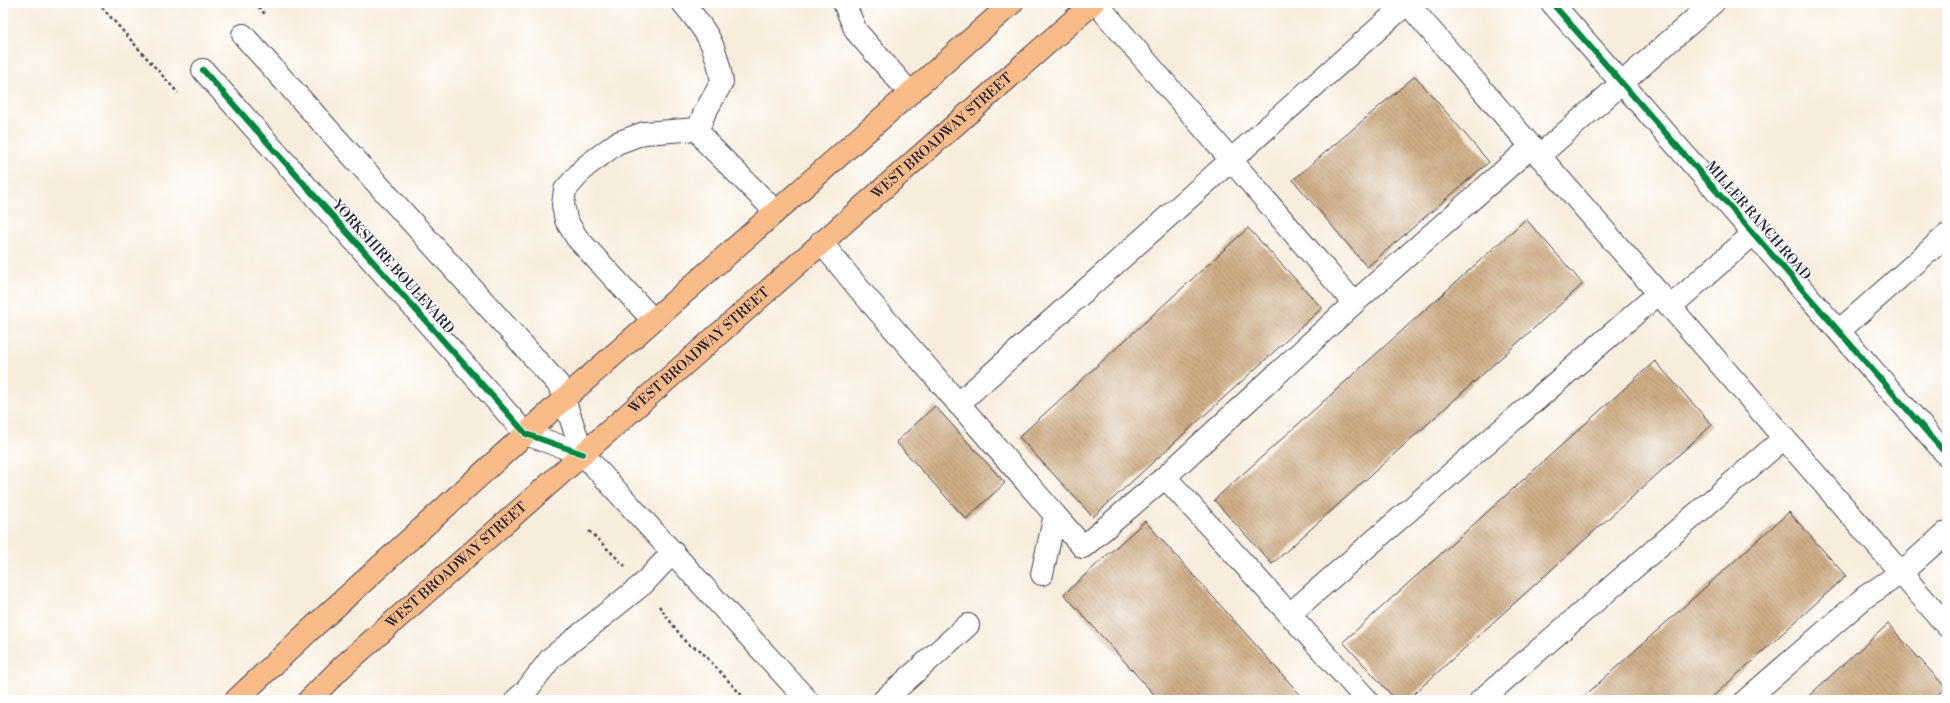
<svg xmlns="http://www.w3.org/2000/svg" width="1950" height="703" font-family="'Libre Bodoni',serif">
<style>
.building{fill:url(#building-back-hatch)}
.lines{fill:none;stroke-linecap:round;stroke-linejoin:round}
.minor-casing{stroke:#424053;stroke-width:24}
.major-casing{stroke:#424053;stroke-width:24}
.path{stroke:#424053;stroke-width:2.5;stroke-dasharray:3 3;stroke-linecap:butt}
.minor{stroke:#fff;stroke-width:22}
.major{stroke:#f9bc89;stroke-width:22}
.cycleway-casing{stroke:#fff;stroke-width:8}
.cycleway{stroke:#00873e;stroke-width:6}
.labels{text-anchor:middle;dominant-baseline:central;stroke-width:3;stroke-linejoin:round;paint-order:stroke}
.street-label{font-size:14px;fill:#22223b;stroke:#fff}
</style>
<defs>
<pattern id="building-back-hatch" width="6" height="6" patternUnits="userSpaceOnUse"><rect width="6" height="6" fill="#cfad86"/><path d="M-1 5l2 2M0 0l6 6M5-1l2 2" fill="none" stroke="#a88c6f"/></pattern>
</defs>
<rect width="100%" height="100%" fill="#fff"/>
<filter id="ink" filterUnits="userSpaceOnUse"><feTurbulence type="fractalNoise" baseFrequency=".025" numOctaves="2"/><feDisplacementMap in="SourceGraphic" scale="8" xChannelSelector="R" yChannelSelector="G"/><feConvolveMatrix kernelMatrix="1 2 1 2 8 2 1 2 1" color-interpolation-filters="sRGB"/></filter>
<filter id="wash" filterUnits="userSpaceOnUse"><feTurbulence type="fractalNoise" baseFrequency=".012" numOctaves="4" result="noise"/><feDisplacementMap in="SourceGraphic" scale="16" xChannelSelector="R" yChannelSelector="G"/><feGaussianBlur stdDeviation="0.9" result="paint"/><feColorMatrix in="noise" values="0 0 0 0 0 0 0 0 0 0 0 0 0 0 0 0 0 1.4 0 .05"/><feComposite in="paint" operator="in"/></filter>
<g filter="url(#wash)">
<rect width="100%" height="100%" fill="#f8eddc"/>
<g id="blocks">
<g class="building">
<path d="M1415,76L1489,162L1367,267L1293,180Z"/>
<path d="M1526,219L1583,284L1272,564L1214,500Z"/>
<path d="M1248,228L1322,308L1093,517L1019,437Z"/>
<path d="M1655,361L1712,425L1407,700H1396L1343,642Z"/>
<path d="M935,406L1005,483L966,519L896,442Z"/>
<path d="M1789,512L1846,576L1709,700H1580Z"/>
<path d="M1145,521L1305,700H1159L1064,594Z"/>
<path d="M1888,624L1946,688L1933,700H1804Z"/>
</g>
</g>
</g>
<g filter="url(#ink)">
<use href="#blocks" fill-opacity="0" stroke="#424053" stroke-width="1"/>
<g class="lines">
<g class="minor-casing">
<g id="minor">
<path d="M683,3C707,32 716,44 722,82L704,114L698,129L707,143L775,211"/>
<path d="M844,3L856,31L910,93"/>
<path d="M1096,3L1354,303"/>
<path d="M1407,3L1947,626"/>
<path d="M1552,3L1947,455"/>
<path d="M243,35L559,385L583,454L807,700"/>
<path d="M203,70L526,434L583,454"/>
<path d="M1539,156L1713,3"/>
<path d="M821,242L860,290L1055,515"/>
<path d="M1670,307L1753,234"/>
<path d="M653,320L577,238L566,220L563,205L565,190L585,167L617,143L644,133L698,129"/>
<path d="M1839,331L1947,235"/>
<path d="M958,404L1407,3"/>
<path d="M1165,477L1367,700"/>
<path d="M1042,574L1055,515L1083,547L1165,477L1354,303L1532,146"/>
<path d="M1291,613L1659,293"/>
<path d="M516,700L526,691L551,658L643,584L673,552"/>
<path d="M884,700L968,625"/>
<path d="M1481,700L1784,438"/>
<path d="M1746,700L1865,597L1901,573L1947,532"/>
</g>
</g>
<g class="major-casing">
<g id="major">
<path d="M236,700L309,631L564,399L1012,3"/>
<path id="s1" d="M309,700L342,667L1093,3"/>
</g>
</g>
<g class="path">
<path d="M98,3L178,93"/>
<path d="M254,3L266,15"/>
<path d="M589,531L625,566"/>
<path d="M659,606L687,644L700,650L746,700"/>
</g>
<use href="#minor" class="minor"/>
<use href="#major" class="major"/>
<g class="cycleway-casing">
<g id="cycleway">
<path d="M1552,3L1947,455"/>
<path d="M203,70L526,434L583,454"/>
</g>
</g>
<use href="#cycleway" class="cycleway"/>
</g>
</g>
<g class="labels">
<g class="street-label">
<text stroke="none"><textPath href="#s1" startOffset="848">WEST BROADWAY STREET</textPath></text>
<text transform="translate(1758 221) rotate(49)">MILLER RANCH ROAD</text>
<text transform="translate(393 267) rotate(48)">YORKSHIRE BOULEVARD</text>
<text stroke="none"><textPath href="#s1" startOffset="524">WEST BROADWAY STREET</textPath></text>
<text stroke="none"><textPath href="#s1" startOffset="200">WEST BROADWAY STREET</textPath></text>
</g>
</g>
<rect width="1950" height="703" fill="none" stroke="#fff" stroke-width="16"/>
</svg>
